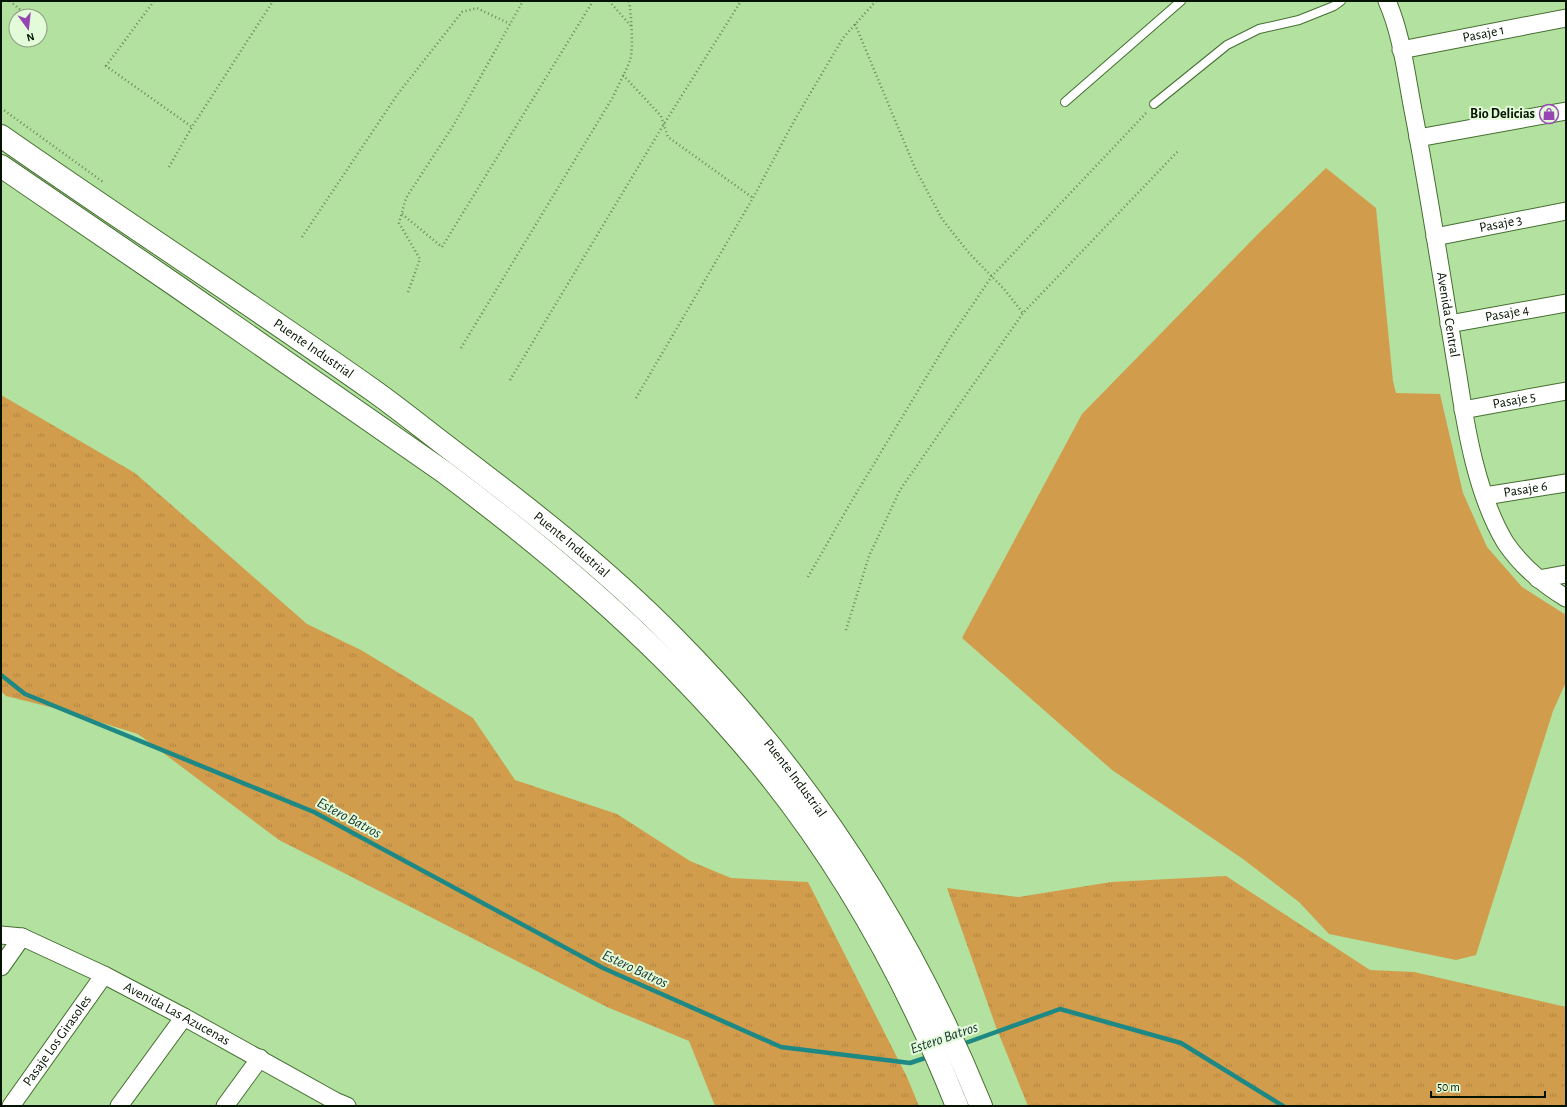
<svg xmlns="http://www.w3.org/2000/svg" width="1567" height="1107" font-family="'Alegreya Sans',sans-serif">
<style>
.green{fill:#d19d4c}
.park{fill:url(#park-tufts)}
.lines{fill:none;stroke-linecap:round;stroke-linejoin:round}
.stream{stroke:#1e8984;stroke-width:4.5}
.service-casing{stroke:#456f31;stroke-width:10}
.minor-casing{stroke:#456f31;stroke-width:19}
.motorway-casing{stroke:#456f31;stroke-width:24}
.path{stroke:#698a5b;stroke-width:2.5;stroke-dasharray:1 3;stroke-linecap:butt}
.service{stroke:#fff;stroke-width:8}
.minor{stroke:#fff;stroke-width:17}
.motorway{stroke:#fff;stroke-width:22}
.labels{text-anchor:middle;dominant-baseline:central;stroke-width:4;stroke-linejoin:round;paint-order:stroke}
.street-label{font-size:14px;fill:#051400;stroke:#e3fbd9}
.poi-label{font-size:14px;font-weight:bold;fill:#051400;stroke:#e3fbd9;text-anchor:end}
.water-label{font-size:15px;font-style:italic;fill:#163333;stroke:#e3fbd9}
</style>
<defs>
<pattern id="park-tufts" width="24" height="20" patternUnits="userSpaceOnUse"><rect width="24" height="20" fill="#d19d4c"/><path d="M3 7l-1-3M5 7V3M7 7l1-3M15 17l-1-3M17 17v-4M19 17l1-3" fill="none" stroke="#b28641"/></pattern>
</defs>
<rect width="100%" height="100%" fill="#b3e19f"/>
<path class="green" d="M1326,168L1376,208L1393,381L1396,393L1440,394L1463,493L1487,547L1522,587L1566,615V682L1553,711L1476,955L1456,960L1329,934L1299,902L1243,859L1112,770L962,638L1082,414L1258,234Z"/>
<g class="park">
<path d="M1,395L135,473L307,624L361,650L473,718L515,780L617,814L690,861L731,878L808,882L907,1077L919,1106H715L689,1041L607,1007L279,840L138,734L54,708L6,696L1,691Z"/>
<path d="M1226,876L1370,970L1414,972L1566,1007V1106H1028L996,1027L947,888L1019,897L1111,882Z"/>
</g>
<g class="lines">
<g class="stream">
<path d="M1,675L25,694L314,812L603,968L781,1047L910,1063L931,1056"/>
<path d="M960,1045L1060,1009L1181,1043L1283,1106"/>
</g>
<g class="service-casing">
<g id="service">
<path d="M1065,102L1181,1"/>
<path d="M1154,104L1227,45L1259,29L1299,20L1334,6L1341,1"/>
</g>
</g>
<g class="minor-casing">
<g id="minor">
<path id="s1" d="M1387,1C1402,35 1406,74 1413,110C1430,198 1443,287 1458,376C1466,430 1477,495 1505,542C1521,566 1541,583 1566,598"/>
<path id="s2" d="M1401,50L1566,18"/>
<path d="M1418,138L1566,111"/>
<path id="s3" d="M1435,237L1566,211"/>
<path id="s4" d="M1449,324L1566,303"/>
<path id="s5" d="M1463,410L1566,391"/>
<path id="s6" d="M1485,496L1566,483"/>
<path d="M1538,579L1566,574"/>
<path id="s7" d="M1,935L22,937L104,975L184,1017L335,1101L347,1106"/>
<path d="M1,967L22,937"/>
<path id="s8" d="M11,1106L104,975"/>
<path d="M119,1106L184,1017"/>
<path d="M225,1106L260,1058"/>
</g>
</g>
<g class="motorway-casing">
<g id="motorway">
<path id="s9" d="M1,136C124,222 251,304 374,391C402,411 430,434 458,455C533,512 607,570 673,637C807,772 910,931 981,1106"/>
<path d="M1,166L178,287L444,472C548,550 645,632 731,730C828,839 903,970 957,1106"/>
</g>
</g>
<g class="path">
<path d="M10,1L24,13"/>
<path d="M154,1L106,66L192,127"/>
<path d="M609,1L631,26"/>
<path d="M855,24L915,168L942,219L969,253L1004,289L1023,313"/>
<path d="M623,75L661,116L668,137L753,198"/>
<path d="M1,108L103,182"/>
<path d="M169,167L192,127L273,1"/>
<path d="M402,214L442,247L593,1"/>
<path d="M302,237L397,95L462,12L477,8L510,24"/>
<path d="M408,292L420,259L399,223L406,198L453,126L523,1"/>
<path d="M461,348L613,97C618,85 626,72 630,60C634,49 631,13 629,1"/>
<path d="M510,380L664,124L741,1"/>
<path d="M636,398L753,198L794,121L843,38L876,1"/>
<path d="M808,577L851,502L948,341L992,276L1147,112"/>
<path d="M846,630L869,556L900,490L1023,313L1179,150"/>
</g>
<use href="#service" class="service"/>
<use href="#minor" class="minor"/>
<use href="#motorway" class="motorway"/>
</g>
<defs>
<g id="shop-ring" transform="scale(1)"><circle r="9.5" fill="#e3fbd9" stroke="#9845b4" stroke-width="1.5"/><path d="M-5-2.5h2.3a2.7 3.5 0 0 1 5.4 0H5L5.5 6h-11ZM-1.5-2.5h3a1.5 2.3 0 0 0-3 0Z" fill="#9845b4"/></g>
</defs>
<g fill-rule="evenodd">
<use href="#shop-ring" x="1549" y="114"/>
</g>
<g class="labels">
<g class="street-label">
<text stroke="none"><textPath href="#s2" startOffset="84">Pasaje 1</textPath></text>
<text stroke="none"><textPath href="#s3" startOffset="67">Pasaje 3</textPath></text>
<text stroke="none"><textPath href="#s4" startOffset="59">Pasaje 4</textPath></text>
<text stroke="none"><textPath href="#s1" startOffset="320">Avenida Central</textPath></text>
<text stroke="none"><textPath href="#s9" startOffset="378">Puente Industrial</textPath></text>
<text stroke="none"><textPath href="#s5" startOffset="52">Pasaje 5</textPath></text>
<text stroke="none"><textPath href="#s6" startOffset="41">Pasaje 6</textPath></text>
<text stroke="none"><textPath href="#s9" startOffset="702">Puente Industrial</textPath></text>
<text stroke="none"><textPath href="#s9" startOffset="1026">Puente Industrial</textPath></text>
<text stroke="none"><textPath href="#s7" startOffset="194">Avenida Las Azucenas</textPath></text>
<text stroke="none"><textPath href="#s8" startOffset="80">Pasaje Los Girasoles</textPath></text>
</g>
<g class="poi-label">
<text x="1535" y="114">Bio Delicias</text>
</g>
<g class="water-label">
<text transform="translate(349 818) rotate(28)">Estero Batros</text>
<text transform="translate(635 969) rotate(25)">Estero Batros</text>
<text transform="translate(944 1038) rotate(-19)">Estero Batros</text>
</g>
</g>
<rect width="1567" height="1107" fill="none" stroke="#051400" stroke-width="4"/>
<g transform="translate(28 28) rotate(165)"><circle r="19" fill="#e3fbd9" stroke="#8a9f82"/>
<path d="M0-3L7 15L0 10L-7 15Z" fill="#9845b4"/>
<text y="-6" font-size="11" font-weight="bold" text-anchor="middle" fill="#051400">N</text>
</g>
<path d="M1431 1091v6h114v-6" fill="none" stroke="#051400" stroke-width="2"/>
<text x="1437" y="1091" font-size="12" fill="#051400" stroke="#e3fbd9" stroke-width="3" paint-order="stroke">50 m</text>
</svg>
